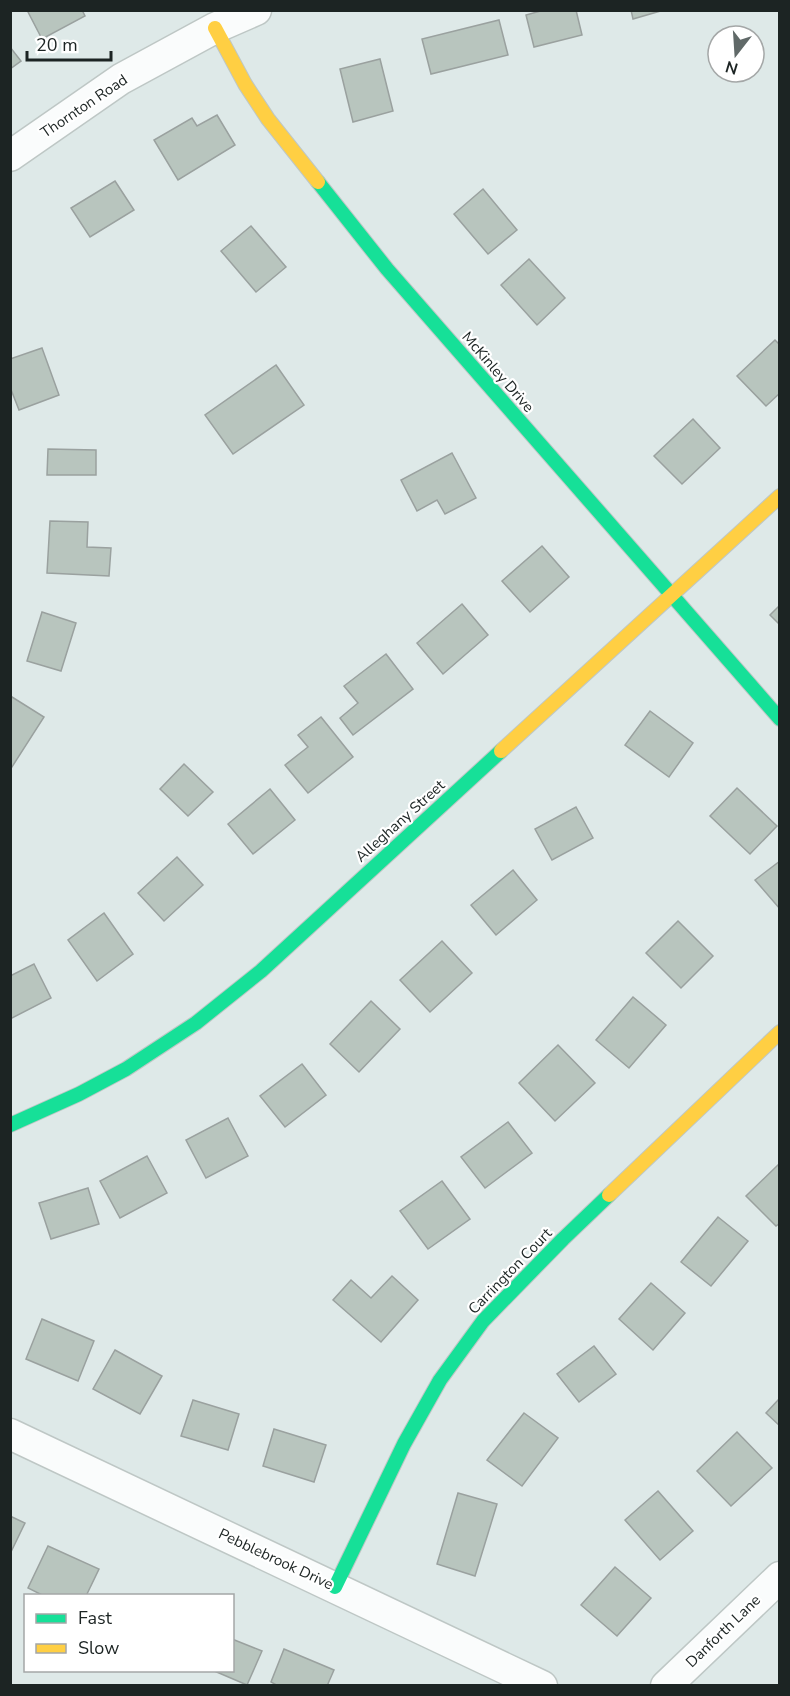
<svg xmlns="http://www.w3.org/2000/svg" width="790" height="1696" font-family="'Nunito Sans',sans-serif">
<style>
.building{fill:#b8c5be;stroke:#9aa19f;stroke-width:1.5}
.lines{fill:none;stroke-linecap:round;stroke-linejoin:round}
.street-casing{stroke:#bec7c5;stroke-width:33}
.fast-casing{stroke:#bec7c5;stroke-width:16}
.slow-casing{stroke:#bec7c5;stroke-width:16}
.street{stroke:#fafcfc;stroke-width:30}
.fast{stroke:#16e098;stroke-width:14}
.slow{stroke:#ffcf43;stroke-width:14}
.labels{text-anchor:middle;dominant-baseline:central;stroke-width:4.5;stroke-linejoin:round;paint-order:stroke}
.street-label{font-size:15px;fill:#1c2423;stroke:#fff}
</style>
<rect width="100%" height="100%" fill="#dee9e8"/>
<g class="building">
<path d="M27,10H82L85,16L42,39Z"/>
<path d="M544,10H576L582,35L534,47L526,15Z"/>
<path d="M631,10H664L633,19Z"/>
<path d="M499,20L508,55L431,74L422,39Z"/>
<path d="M10,47L21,61L10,69Z"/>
<path d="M380,59L393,111L353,122L340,69Z"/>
<path d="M217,115L235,145L178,180L154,140L192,118L197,126Z"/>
<path d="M115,181L134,210L90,237L71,208Z"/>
<path d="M483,189L517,230L488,254L454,214Z"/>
<path d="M251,226L286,267L256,292L221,251Z"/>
<path d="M529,259L565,298L537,325L501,285Z"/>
<path d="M775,340L780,345V393L766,406L737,376Z"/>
<path d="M42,348L59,395L19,410L10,387V359Z"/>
<path d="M276,365L304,405L233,454L205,415Z"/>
<path d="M693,419L720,448L682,484L654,456Z"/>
<path d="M48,449L96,450V475H47Z"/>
<path d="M452,453L476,498L445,514L437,500L417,511L401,480Z"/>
<path d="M50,521L88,522L87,547L111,548L109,576L47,573Z"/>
<path d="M542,546L569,577L530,612L502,581Z"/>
<path d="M462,604L488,635L443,674L417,643Z"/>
<path d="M780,605V625L770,615Z"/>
<path d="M42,612L76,623L61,671L27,661Z"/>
<path d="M386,654L413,689L353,735L340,718L358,703L344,686Z"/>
<path d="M12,697L44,717L10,770V700Z"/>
<path d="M650,711L693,743L669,777L625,745Z"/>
<path d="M321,717L353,757L308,793L285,765L308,747L298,735Z"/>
<path d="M184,764L213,792L188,816L160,789Z"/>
<path d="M737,788L777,826L750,854L710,816Z"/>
<path d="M270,789L295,820L253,854L228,824Z"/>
<path d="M576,807L593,838L552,860L535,829Z"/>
<path d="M177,857L203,885L164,921L138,893Z"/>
<path d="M780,861V909L755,880Z"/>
<path d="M513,870L537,900L496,935L471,905Z"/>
<path d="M104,913L133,954L97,981L68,940Z"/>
<path d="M678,921L713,956L681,988L646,953Z"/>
<path d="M442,941L472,973L430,1012L400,980Z"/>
<path d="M34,964L51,998L10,1019V976Z"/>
<path d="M633,997L666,1025L629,1068L596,1040Z"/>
<path d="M371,1001L400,1029L359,1072L330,1044Z"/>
<path d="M558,1045L595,1083L555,1121L519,1083Z"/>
<path d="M302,1064L326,1095L285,1127L260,1096Z"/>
<path d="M228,1118L248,1156L206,1178L186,1140Z"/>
<path d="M508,1122L532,1153L485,1188L461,1157Z"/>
<path d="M147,1156L167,1193L120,1218L100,1181Z"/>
<path d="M780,1163V1223L776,1226L746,1196Z"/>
<path d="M442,1181L470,1219L428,1249L400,1211Z"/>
<path d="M88,1188L99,1224L51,1239L39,1203Z"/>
<path d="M718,1217L748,1241L711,1286L681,1262Z"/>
<path d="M392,1276L418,1300L381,1342L333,1300L351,1280L371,1298Z"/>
<path d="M651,1283L685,1313L653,1350L619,1319Z"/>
<path d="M42,1319L94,1341L78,1381L26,1359Z"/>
<path d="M594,1346L616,1374L579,1402L557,1374Z"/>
<path d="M115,1350L162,1376L140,1414L93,1389Z"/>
<path d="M780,1398V1426L766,1413Z"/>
<path d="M193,1400L239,1414L228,1450L181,1436Z"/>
<path d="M524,1413L558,1438L522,1486L487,1460Z"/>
<path d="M274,1429L326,1445L314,1482L263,1466Z"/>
<path d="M737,1432L772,1468L731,1506L697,1471Z"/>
<path d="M658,1491L693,1531L660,1560L625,1520Z"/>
<path d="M458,1493L497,1504L475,1576L437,1564Z"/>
<path d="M10,1516L25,1523L10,1554Z"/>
<path d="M48,1546L99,1569L86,1596H44L28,1588Z"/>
<path d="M615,1567L651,1598L617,1636L581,1605Z"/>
<path d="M232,1639L262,1651L247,1685L212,1670H232Z"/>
<path d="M284,1649L334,1670L327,1686H278L271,1682Z"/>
</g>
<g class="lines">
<g class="street-casing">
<g id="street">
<path d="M10,156L121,79L215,28L256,10"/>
<path d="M10,1434L542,1686"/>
<path d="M666,1686L780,1577"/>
</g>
</g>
<g class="fast-casing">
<g id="fast">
<path d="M318,182L387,269L780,719"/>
<path d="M10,1125L79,1094L126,1069L196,1023L261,971L501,751"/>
<path d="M335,1587L404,1444L440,1380L483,1321L563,1239L609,1195"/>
</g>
</g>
<g class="slow-casing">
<g id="slow">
<path d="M215,28L245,84L268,119L318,182"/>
<path d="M501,751L780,496"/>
<path d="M609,1195L780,1032"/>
</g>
</g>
<use href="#street" class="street"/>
<use href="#fast" class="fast"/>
<use href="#slow" class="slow"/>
</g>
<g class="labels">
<g class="street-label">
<text transform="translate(84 106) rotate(-34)">Thornton Road</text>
<text transform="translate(498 372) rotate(49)">McKinley Drive</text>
<text transform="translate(400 821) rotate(-42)">Alleghany Street</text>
<text transform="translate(510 1271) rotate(-46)">Carrington Court</text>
<text transform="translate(276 1559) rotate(25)">Pebblebrook Drive</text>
<text transform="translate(723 1631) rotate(-44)">Danforth Lane</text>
</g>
</g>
<rect width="790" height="1696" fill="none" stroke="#1c2423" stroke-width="24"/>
<rect x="24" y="1594" width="210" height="78" fill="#ffffff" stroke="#a4a7a7" stroke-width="1.5"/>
<rect x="36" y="1614" width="30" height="9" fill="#16e098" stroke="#a4a7a7" stroke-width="1.5"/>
<text x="78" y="1624" font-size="18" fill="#1c2423">Fast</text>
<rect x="36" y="1644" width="30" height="9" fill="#ffcf43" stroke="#a4a7a7" stroke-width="1.5"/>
<text x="78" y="1654" font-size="18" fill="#1c2423">Slow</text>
<g transform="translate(736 54) rotate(197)"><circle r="28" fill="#ffffff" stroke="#a4a7a7" stroke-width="1.5"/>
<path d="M0-4.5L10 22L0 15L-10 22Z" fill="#606968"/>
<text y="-9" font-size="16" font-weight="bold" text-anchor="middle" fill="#1c2423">N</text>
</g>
<path d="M27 51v9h84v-9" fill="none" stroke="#1c2423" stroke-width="3"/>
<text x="36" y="51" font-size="18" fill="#1c2423" stroke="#ffffff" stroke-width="4.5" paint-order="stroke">20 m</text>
</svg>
